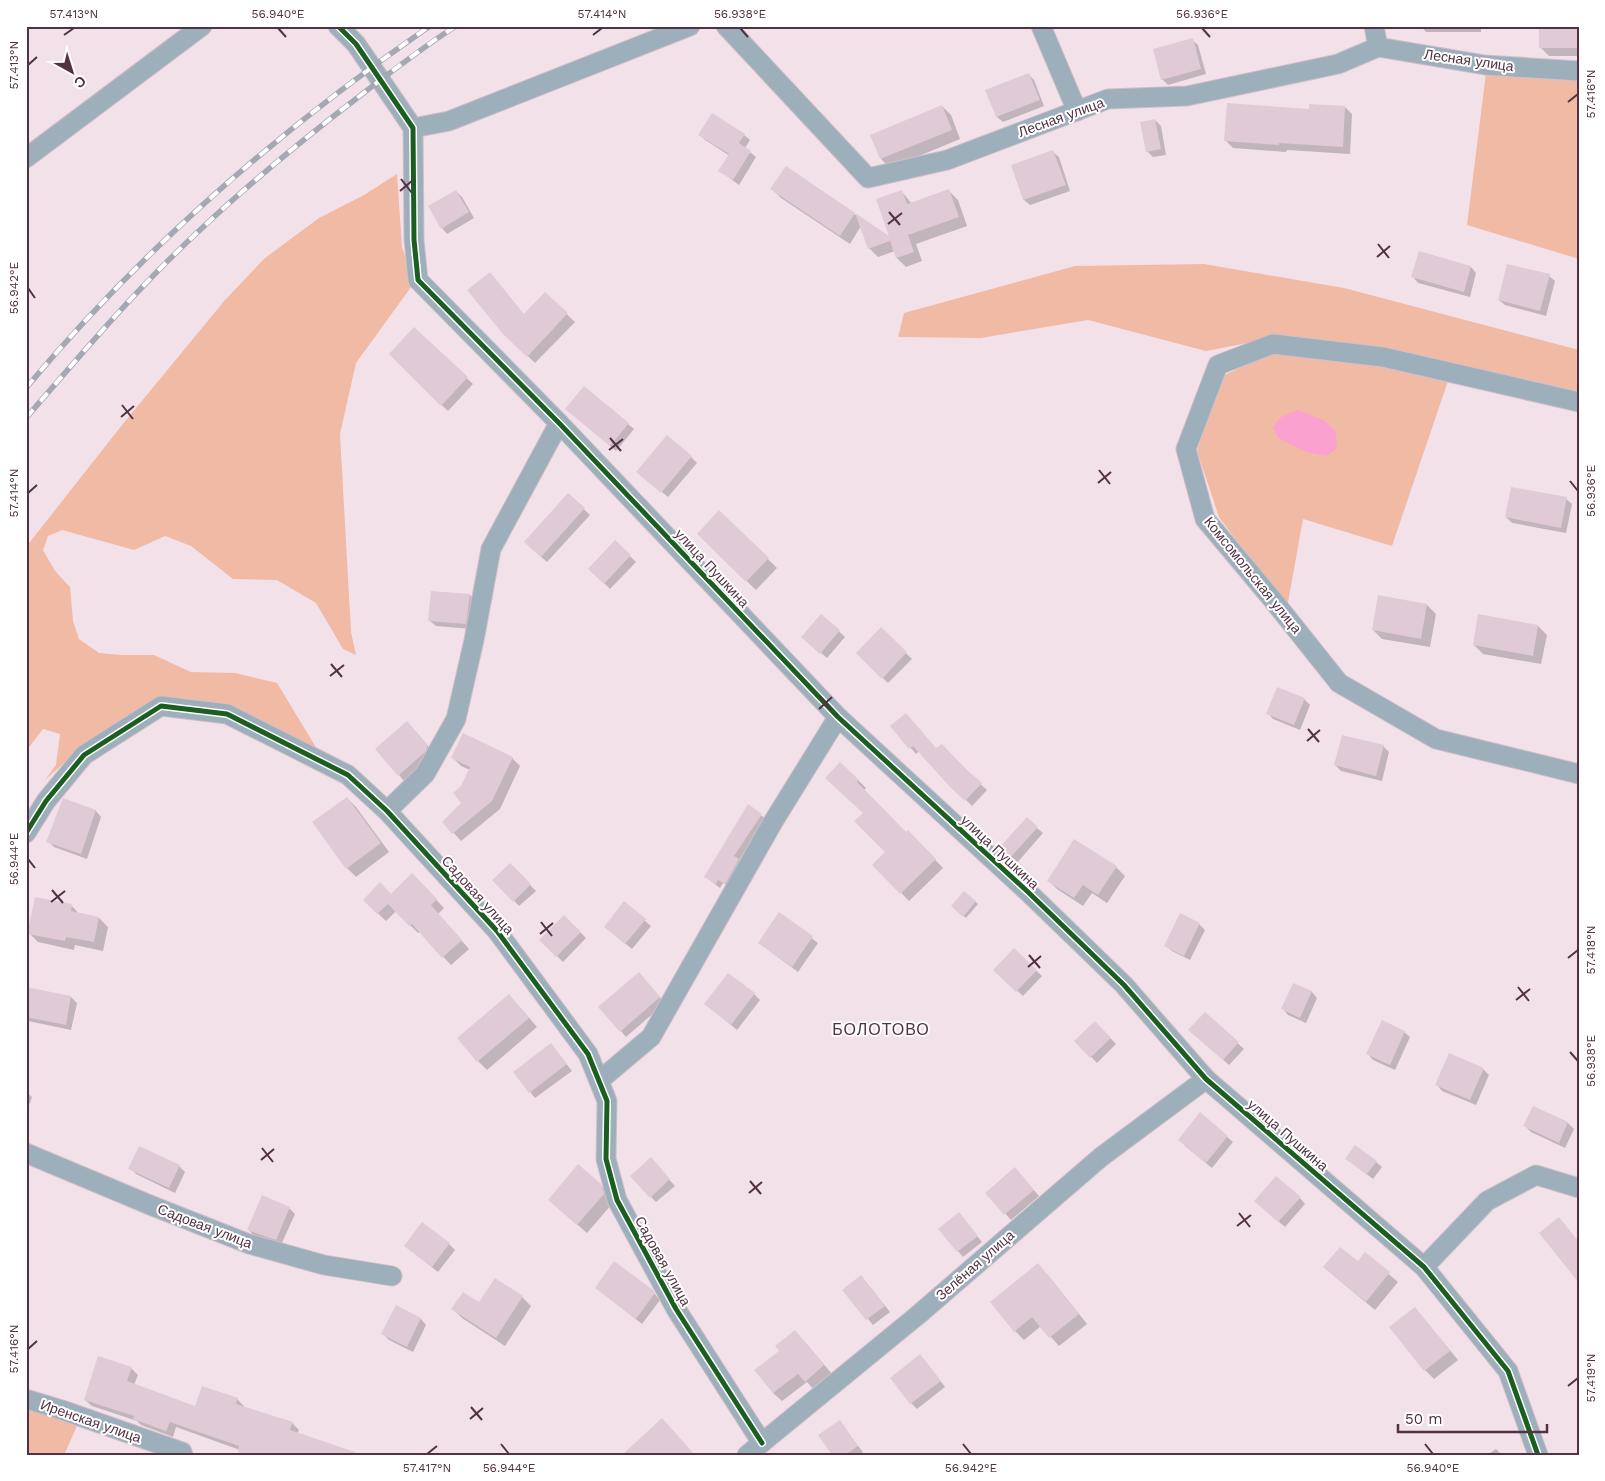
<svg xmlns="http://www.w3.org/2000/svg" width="1605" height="1481" font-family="'Work Sans',sans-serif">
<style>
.green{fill:#f1baa5}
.water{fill:#faa1d0}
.shadow{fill:#0003}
.building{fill:#e0cad5}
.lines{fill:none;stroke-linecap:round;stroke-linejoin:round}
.street-casing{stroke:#d1bfc8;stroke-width:21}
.street{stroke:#9dafba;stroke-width:19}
.rail-casing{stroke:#a3a8b2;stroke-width:5.5}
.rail{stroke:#fff;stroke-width:4;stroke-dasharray:11;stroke-linecap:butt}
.cycleway-casing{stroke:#fff;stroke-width:8}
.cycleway{stroke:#1b5e20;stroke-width:5}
.ticks{fill:none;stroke:#523142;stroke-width:2}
.labels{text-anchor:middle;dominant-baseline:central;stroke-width:4;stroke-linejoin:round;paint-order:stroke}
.street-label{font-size:14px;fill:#523142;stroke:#fff}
.quarter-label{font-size:16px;letter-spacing:1px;fill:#523142;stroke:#fff}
.neatline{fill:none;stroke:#523142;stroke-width:2}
.ticks-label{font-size:12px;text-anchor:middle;fill:#523142}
</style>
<rect width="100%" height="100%" fill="#f3e1ea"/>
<g class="green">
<path d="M1486,73L1579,79V259L1467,225Z"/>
<path d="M397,174L402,247L414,283L356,363L340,434L351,632L356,655L343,649L316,603L277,580L233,579L191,546L165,536L134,550L62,530L48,536L43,550L55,571L70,587L73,621L79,639L99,653L121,655H154L191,672L235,673L277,683L317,749L224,705L164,696L123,718L91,739L45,780L56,765L60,734L43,729L26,751V547L122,425L225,300L265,258L319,218L364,195Z"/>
<path d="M1204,264L1344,288L1579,350V396L1269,339L1206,351L1088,320L981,338L898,337L904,313L1075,266Z"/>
<path d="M1275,350L1381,362L1449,378L1392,546L1303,519L1287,608L1219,517L1197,451L1221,377Z"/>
<path d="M26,1398L81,1417L65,1453L69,1455H26Z"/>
</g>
<path class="water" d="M1298,410L1325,421L1336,432L1337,448L1327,456L1306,452L1278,438L1273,427L1281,417Z"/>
<g class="shadow">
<path d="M1421,26H1481V32H1426Z"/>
<path d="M1579,26V56H1549L1540,47Z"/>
<path d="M1192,40L1198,45L1206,74L1168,85L1162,79Z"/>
<path d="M1029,75L1034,80L1044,106L1003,122L997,117Z"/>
<path d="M942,106L951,115L960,139L890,168L881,159Z"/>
<path d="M1345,107L1352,114L1350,154L1287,150L1286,152L1233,148L1226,141L1310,110Z"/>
<path d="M1155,120L1161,126L1166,155L1153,157L1147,151Z"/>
<path d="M700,135H744L750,140L745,148L756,157L739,185L720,171L730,156L705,140Z"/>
<path d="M1053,152L1059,157L1070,191L1030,205L1024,200L1013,166Z"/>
<path d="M786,168L891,239L902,192L912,204L949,191L958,200L967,226L916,244L922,261L906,267L897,258L895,251L878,257L869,248L861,226L850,244L781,198L772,189Z"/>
<path d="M456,191L462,197L474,218L447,234L442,228Z"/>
<path d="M1471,267L1476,273L1470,297L1418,283L1413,277Z"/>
<path d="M1549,276L1555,281L1546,316L1505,305L1499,300Z"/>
<path d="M545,294L575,322L535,363L504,333Z"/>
<path d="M414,329L473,384L448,411L423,387Z"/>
<path d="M573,414L628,424L634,429L616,451Z"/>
<path d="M691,457L697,463L668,497L644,477Z"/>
<path d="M568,494L590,515L547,562L531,548Z"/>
<path d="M1566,499L1572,504L1566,533L1512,523L1506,517Z"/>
<path d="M720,512L777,568L756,590L698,534Z"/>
<path d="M615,542L636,562L610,589L589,568Z"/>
<path d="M432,592L470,595L476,601L471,629L436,626L430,621Z"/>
<path d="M1427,605L1436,614L1430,647L1382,639L1373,630Z"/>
<path d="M821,615L845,637L827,658L808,642Z"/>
<path d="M1538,626L1547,635L1541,664L1483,654L1474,645Z"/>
<path d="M881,629L912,659L888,683L857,653Z"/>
<path d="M1304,699L1310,705L1300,730L1273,719L1268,713Z"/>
<path d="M892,726L937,750L968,773L987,790L972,806L919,751L916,754Z"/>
<path d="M412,728L433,752L430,758L404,781L399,775Z"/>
<path d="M1383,746L1389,752L1382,781L1341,771L1335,765Z"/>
<path d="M453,758H512L520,766L500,809L461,841L444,822L463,803L462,787L470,770L461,766Z"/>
<path d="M858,780L866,788L864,790L906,834L908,832L943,868L909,901L874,865L887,852L864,813L834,786Z"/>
<path d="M347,798L356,807L389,852L356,877L347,868Z"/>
<path d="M64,800L96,811L101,817L87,859L54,847L48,841Z"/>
<path d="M748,806L766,819L739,860L743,864L730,887L723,883L720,888L706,877Z"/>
<path d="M1037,828L1043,833L1016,864L1000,849Z"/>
<path d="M510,864L536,891L519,906L494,880Z"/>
<path d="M1116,867L1125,876L1107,903L1092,893L1083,906L1057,889L1048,880Z"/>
<path d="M412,875L444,908L438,914L469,949L451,965L420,932L418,933L396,911L386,921L364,900L391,895Z"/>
<path d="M964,892L978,904L966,918L952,906Z"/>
<path d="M624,903L651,926L632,949L611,932Z"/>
<path d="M72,906L80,915L99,918L108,927L103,951L75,945L74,950L38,942L29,933Z"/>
<path d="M780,914L818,943L798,972L759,943Z"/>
<path d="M564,916L586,938L563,962L541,940Z"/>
<path d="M1199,924L1205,930L1190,960L1172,951L1166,946Z"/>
<path d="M1014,949L1042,976L1023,996L995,970Z"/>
<path d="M644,979L665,1003L626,1037L621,1031Z"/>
<path d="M1294,984L1312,992L1317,998L1306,1023L1288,1015L1283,1009Z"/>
<path d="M27,989L71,997L77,1003L71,1030L28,1021L26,1020Z"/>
<path d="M754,994L760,1000L737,1030L706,1004Z"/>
<path d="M518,1005L537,1027L487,1070L478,1061Z"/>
<path d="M1205,1014L1244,1049L1229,1065L1196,1036Z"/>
<path d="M1095,1022L1116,1044L1097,1063L1076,1041Z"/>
<path d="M1404,1032L1410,1037L1395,1070L1373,1060L1368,1054Z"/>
<path d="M556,1051L572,1071L535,1098L515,1073Z"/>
<path d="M1483,1069L1489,1075L1476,1105L1442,1091L1437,1085Z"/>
<path d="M26,1092L32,1097L26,1114Z"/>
<path d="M1534,1108L1568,1123L1574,1129L1565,1148L1531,1132L1525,1126Z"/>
<path d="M1200,1114L1233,1142L1212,1168L1185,1146Z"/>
<path d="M1376,1162L1382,1167L1373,1179L1353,1164Z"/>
<path d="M656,1165L675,1186L656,1202L651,1197Z"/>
<path d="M179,1166L185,1172L175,1193L136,1174L130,1168Z"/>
<path d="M1021,1175L1039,1196L1011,1220L987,1193Z"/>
<path d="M600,1185L610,1194L612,1204L587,1233L558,1208Z"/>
<path d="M1300,1198L1305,1204L1285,1227L1262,1207Z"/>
<path d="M289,1208L295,1214L281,1245L254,1236L249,1230Z"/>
<path d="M964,1220L982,1242L963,1257L940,1229Z"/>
<path d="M449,1244L455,1250L438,1272L405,1246Z"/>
<path d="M1365,1254L1398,1282L1375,1310L1334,1276L1358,1263Z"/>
<path d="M1047,1274L1087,1324L1059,1346L1041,1326L1024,1340L1015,1331Z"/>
<path d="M866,1282L890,1312L873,1325L844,1290Z"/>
<path d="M596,1288L652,1291L660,1300L642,1324Z"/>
<path d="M522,1297L531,1306L505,1346L462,1318L453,1309Z"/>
<path d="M396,1307L421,1319L426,1325L413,1352L389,1340L383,1334Z"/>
<path d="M1415,1308L1458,1360L1434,1379L1425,1370Z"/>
<path d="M804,1341L832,1374L814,1390L807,1382L782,1401L773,1393Z"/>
<path d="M926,1362L945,1387L917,1409L911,1403Z"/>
<path d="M131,1368L138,1375L134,1385L195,1408L237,1399L244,1406L243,1408L292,1423L299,1430L297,1434L347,1455H242L239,1452L240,1450L176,1427L173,1437L141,1425L137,1421L92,1406L85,1400Z"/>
<path d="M839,1422L863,1452L858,1455H834Z"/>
<path d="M1496,1449L1502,1455H1487Z"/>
</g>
<g class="building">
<rect x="1539" y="26" width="40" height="22"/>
<path d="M1193,38L1201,69L1161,80L1153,49Z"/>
<path d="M1029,73L1040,100L996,117L985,90Z"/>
<path d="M1227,103L1309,109V104L1345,106L1343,147L1279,143V145L1224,141Z"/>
<path d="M942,105L952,130L880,159L870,135Z"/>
<path d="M712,113L745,134L739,143L751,151L733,180L718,171L729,154L698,135Z"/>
<path d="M1155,119L1161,149L1146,152L1140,122Z"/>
<path d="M1053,150L1066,185L1023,200L1011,165Z"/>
<path d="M786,166L855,213L840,236L770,189Z"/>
<path d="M949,189L959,217L908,235L914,252L896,258L890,241L868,249L855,213L889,236L876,199L902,190L907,204Z"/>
<path d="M456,190L469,212L441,229L428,206Z"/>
<path d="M1419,251L1471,266L1464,292L1411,277Z"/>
<path d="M1507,264L1550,274L1540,311L1498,300Z"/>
<path d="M490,272L524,314L545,292L568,313L527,357L503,334L467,290Z"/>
<path d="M414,327L468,377L441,406L389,354Z"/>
<path d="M584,386L629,423L610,446L565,409Z"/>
<path d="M667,435L692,456L661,493L636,472Z"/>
<path d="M1511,487L1567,497L1561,528L1505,517Z"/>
<path d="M568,493L585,508L541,557L524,542Z"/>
<path d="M719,510L769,558L746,582L697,534Z"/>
<path d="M615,540L631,555L604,584L588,569Z"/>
<path d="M431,591L470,594L466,624L428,621Z"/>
<path d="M1378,595L1427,604L1421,639L1372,630Z"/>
<path d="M821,614L840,630L820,654L801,637Z"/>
<path d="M1478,614L1538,625L1533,656L1473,645Z"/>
<path d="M881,627L907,652L882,679L856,653Z"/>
<path d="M1277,687L1305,698L1294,725L1266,714Z"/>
<path d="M906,713L936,748L942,744L967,770L982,783L965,801L951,788L913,746L909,749L890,726Z"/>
<path d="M407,721L428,745L425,752L398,776L375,749Z"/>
<path d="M463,733L513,757L492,801L452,834L442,822L461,803L453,793L461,786L470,767L451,758Z"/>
<path d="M1342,735L1384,745L1376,776L1334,765Z"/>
<path d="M840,762L859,780L857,782L906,832L908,830L936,859L900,894L872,865L885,852L854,821L863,813L825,778Z"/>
<path d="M347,797L381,843L346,869L312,822Z"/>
<path d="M63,798L96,810L81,854L46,842Z"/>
<path d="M748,804L762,814L734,856L739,859L725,884L718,880L716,884L704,877Z"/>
<path d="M1027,817L1038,827L1009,859L998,849Z"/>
<path d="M1074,839L1117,866L1098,895L1083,885L1074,898L1047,881Z"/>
<path d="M510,863L531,884L513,902L492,880Z"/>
<path d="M412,873L437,899L431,905L462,940L442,958L412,924L409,926L388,904L377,914L363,900L380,882L391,894Z"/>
<path d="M964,891L976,901L963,917L951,906Z"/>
<path d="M35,897L72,904L71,911L99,917L94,942L66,937L65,941L27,934Z"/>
<path d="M624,901L646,919L625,944L604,927Z"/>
<path d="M779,912L813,936L792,967L758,943Z"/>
<path d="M1180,913L1200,923L1184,956L1164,946Z"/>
<path d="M564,915L581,932L556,957L539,940Z"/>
<path d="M1014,948L1037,970L1016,992L993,970Z"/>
<path d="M639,972L660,997L620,1032L598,1007Z"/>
<path d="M728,973L755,993L731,1025L704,1004Z"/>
<path d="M1293,983L1312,991L1300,1018L1281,1009Z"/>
<path d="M26,987L71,996L66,1025L26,1017Z"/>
<path d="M509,994L529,1018L477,1062L457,1038Z"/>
<path d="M1205,1012L1239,1042L1223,1060L1188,1030Z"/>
<path d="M1382,1020L1405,1031L1390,1065L1366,1054Z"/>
<path d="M1095,1021L1111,1038L1090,1058L1074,1041Z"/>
<path d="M551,1043L567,1064L529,1093L513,1072Z"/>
<path d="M1449,1053L1484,1068L1470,1100L1435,1085Z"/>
<path d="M1533,1106L1568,1122L1559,1143L1523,1126Z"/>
<path d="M1200,1112L1228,1136L1206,1163L1178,1140Z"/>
<path d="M1355,1145L1377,1161L1367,1174L1345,1159Z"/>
<path d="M139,1146L180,1165L169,1188L128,1169Z"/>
<path d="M651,1157L670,1179L650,1198L630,1176Z"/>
<path d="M578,1164L601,1184L604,1194L577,1225L548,1200Z"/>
<path d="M1015,1167L1034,1190L1004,1215L985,1193Z"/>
<path d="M1276,1176L1301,1197L1278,1222L1254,1201Z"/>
<path d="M262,1195L290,1207L276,1240L247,1230Z"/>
<path d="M959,1212L978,1236L957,1252L938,1229Z"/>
<path d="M1559,1217L1579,1242V1283L1539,1233Z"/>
<path d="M422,1222L450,1243L432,1267L404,1246Z"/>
<path d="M1340,1247L1358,1261L1365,1252L1390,1272L1366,1302L1323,1267Z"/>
<path d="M614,1261L653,1290L655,1293L636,1319L595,1288Z"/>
<path d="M1038,1263L1079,1314L1049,1338L1032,1317L1014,1332L990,1302Z"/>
<path d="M861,1275L885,1306L866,1320L842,1290Z"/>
<path d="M495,1278L523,1296L496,1338L451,1309L463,1292L479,1302Z"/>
<path d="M396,1305L421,1318L407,1347L381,1334Z"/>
<path d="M1415,1307L1450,1351L1424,1371L1389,1327Z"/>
<path d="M795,1330L824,1365L805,1382L798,1374L773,1393L754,1370L779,1351L775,1346Z"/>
<path d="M920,1354L941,1381L910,1404L890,1378Z"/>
<path d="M98,1356L132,1367L127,1381L195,1406L202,1386L238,1398L236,1404L293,1422L290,1430L355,1452L354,1455H246L238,1452L239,1446L170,1422L166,1431L133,1419L134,1416L84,1400Z"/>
<path d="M662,1418L695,1455H622Z"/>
<path d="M840,1420L858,1446L845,1455H832L818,1435Z"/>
</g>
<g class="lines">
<g class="street-casing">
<g id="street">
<path d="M338,26L356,44L413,128L414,240L418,280L559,423L838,717L1028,892L1124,985L1206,1079L1424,1267L1508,1371L1538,1455"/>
<path d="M726,26L868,178L947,160L1108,99L1187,96L1338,64L1378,47L1485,65L1579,71"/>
<path d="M1041,26L1077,111"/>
<path d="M1374,26L1378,47"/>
<path d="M413,128L449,121L690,26"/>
<path d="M26,158L202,26"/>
<path d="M1579,402L1383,357L1273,344L1218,365L1186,449L1205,519L1272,599L1339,683L1436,739L1579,774"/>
<path d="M387,811L425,774L456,719L474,640L491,549L559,423"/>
<path d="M26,833L46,801L84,755L161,706L227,714L348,775L387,811L497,931L588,1054L607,1101L606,1159L617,1200L676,1309L762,1443"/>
<path d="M600,1080L651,1037L773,822L838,717"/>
<path d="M26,1153L150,1205L249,1244L324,1265L392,1276"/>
<path d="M1424,1267L1487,1201L1536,1175L1579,1188"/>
<path d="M26,1399L62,1410L182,1452L183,1455"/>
<path d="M747,1455L918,1315L1101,1157L1206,1079"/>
</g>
</g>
<use href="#street" class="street"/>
<g class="rail-casing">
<g id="rail">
<path d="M26,388C142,249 282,128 430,26"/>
<path d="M26,418C82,353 138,287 201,229C252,181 306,137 361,95C392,71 423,47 456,26"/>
</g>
</g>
<use href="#rail" class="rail"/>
<g class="cycleway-casing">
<g id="cycleway">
<path d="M338,26L356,44L413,128L414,240L418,280L559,423L838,717L1028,892L1124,985L1206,1079L1424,1267L1508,1371L1538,1455"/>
<path d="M26,833L46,801L84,755L161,706L227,714L348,775L387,811L497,931L588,1054L607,1101L606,1159L617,1200L676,1309L762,1443"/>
</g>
</g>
<use href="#cycleway" class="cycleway"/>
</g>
<path class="ticks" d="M278,28L286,37M740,28L748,37M1202,28L1210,37M64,35L74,28M593,35L602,28M28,65L37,57M1568,102L1578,94M401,179L412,193M400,191L413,180M889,212L900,225M888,224L902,213M1378,244L1389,258M1377,257L1390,246M28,288L35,298M122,405L133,419M121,417L134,406M610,438L621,451M609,450L623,439M1099,470L1110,484M1570,481L1578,491M1098,483L1111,472M28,493L37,485M331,664L342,677M330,676L344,665M820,696L831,710M819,709L832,697M1308,729L1319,742M1307,741L1320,730M28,859L35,868M52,890L63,903M51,902L65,891M541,922L552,936M540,934L553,923M1029,955L1040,968M1568,958L1578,950M1028,967L1041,956M1518,987L1529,1001M1516,1000L1530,989M1570,1052L1578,1061M262,1148L273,1162M261,1160L274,1149M750,1181L761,1194M749,1193L762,1182M1239,1213L1250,1227M1237,1226L1251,1215M28,1349L37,1341M1568,1386L1578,1378M471,1407L482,1420M470,1419L483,1408M501,1444L509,1454M963,1444L971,1454M1425,1444L1433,1454M427,1454L437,1446"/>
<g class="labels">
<g class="street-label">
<text transform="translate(1469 60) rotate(8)">Лесная улица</text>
<text transform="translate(1061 117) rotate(-20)">Лесная улица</text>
<text transform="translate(712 568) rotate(47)">улица Пушкина</text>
<text transform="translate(1253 575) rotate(51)">Комсомольская улица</text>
<text transform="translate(1000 852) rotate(43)">улица Пушкина</text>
<text transform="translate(478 895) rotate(48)">Садовая улица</text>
<text transform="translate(1288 1135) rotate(41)">улица Пушкина</text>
<text transform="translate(205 1226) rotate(21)">Садовая улица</text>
<text transform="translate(663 1261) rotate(61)">Садовая улица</text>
<text transform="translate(975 1265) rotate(-41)">Зелёная улица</text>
<text transform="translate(91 1421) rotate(19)">Иренская улица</text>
</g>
<g class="quarter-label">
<text x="881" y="1029">БОЛОТОВО</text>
</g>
</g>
<rect width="1605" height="1481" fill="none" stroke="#ffffff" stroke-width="55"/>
<g transform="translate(72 72) rotate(141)" stroke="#ffffff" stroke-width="4" paint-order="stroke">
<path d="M0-4L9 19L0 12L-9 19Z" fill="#523142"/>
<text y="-8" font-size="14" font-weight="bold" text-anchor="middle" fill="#523142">С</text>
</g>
<path d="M1398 1424v8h149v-8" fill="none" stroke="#523142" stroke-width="2.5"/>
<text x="1405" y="1424" font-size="15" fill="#523142" stroke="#ffffff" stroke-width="4" paint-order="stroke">50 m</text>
<rect x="28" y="28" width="1550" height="1426" class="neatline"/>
<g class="ticks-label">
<text x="74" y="18">57.413°N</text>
<text x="278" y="18">56.940°E</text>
<text x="602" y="18">57.414°N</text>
<text x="740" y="18">56.938°E</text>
<text x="1202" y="18">56.936°E</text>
<text transform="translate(14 65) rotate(-90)" y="4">57.413°N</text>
<text transform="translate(1591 94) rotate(-90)" y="4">57.416°N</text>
<text transform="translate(14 288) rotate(-90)" y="4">56.942°E</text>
<text transform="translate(1591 491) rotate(-90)" y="4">56.936°E</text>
<text transform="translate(14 493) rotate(-90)" y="4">57.414°N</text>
<text transform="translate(14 859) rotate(-90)" y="4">56.944°E</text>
<text transform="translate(1591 950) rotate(-90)" y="4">57.418°N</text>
<text transform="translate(1591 1061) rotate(-90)" y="4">56.938°E</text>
<text transform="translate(14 1349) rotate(-90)" y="4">57.416°N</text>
<text transform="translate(1591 1378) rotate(-90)" y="4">57.419°N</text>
<text x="427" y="1472">57.417°N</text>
<text x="509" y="1472">56.944°E</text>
<text x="971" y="1472">56.942°E</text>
<text x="1433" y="1472">56.940°E</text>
</g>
</svg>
